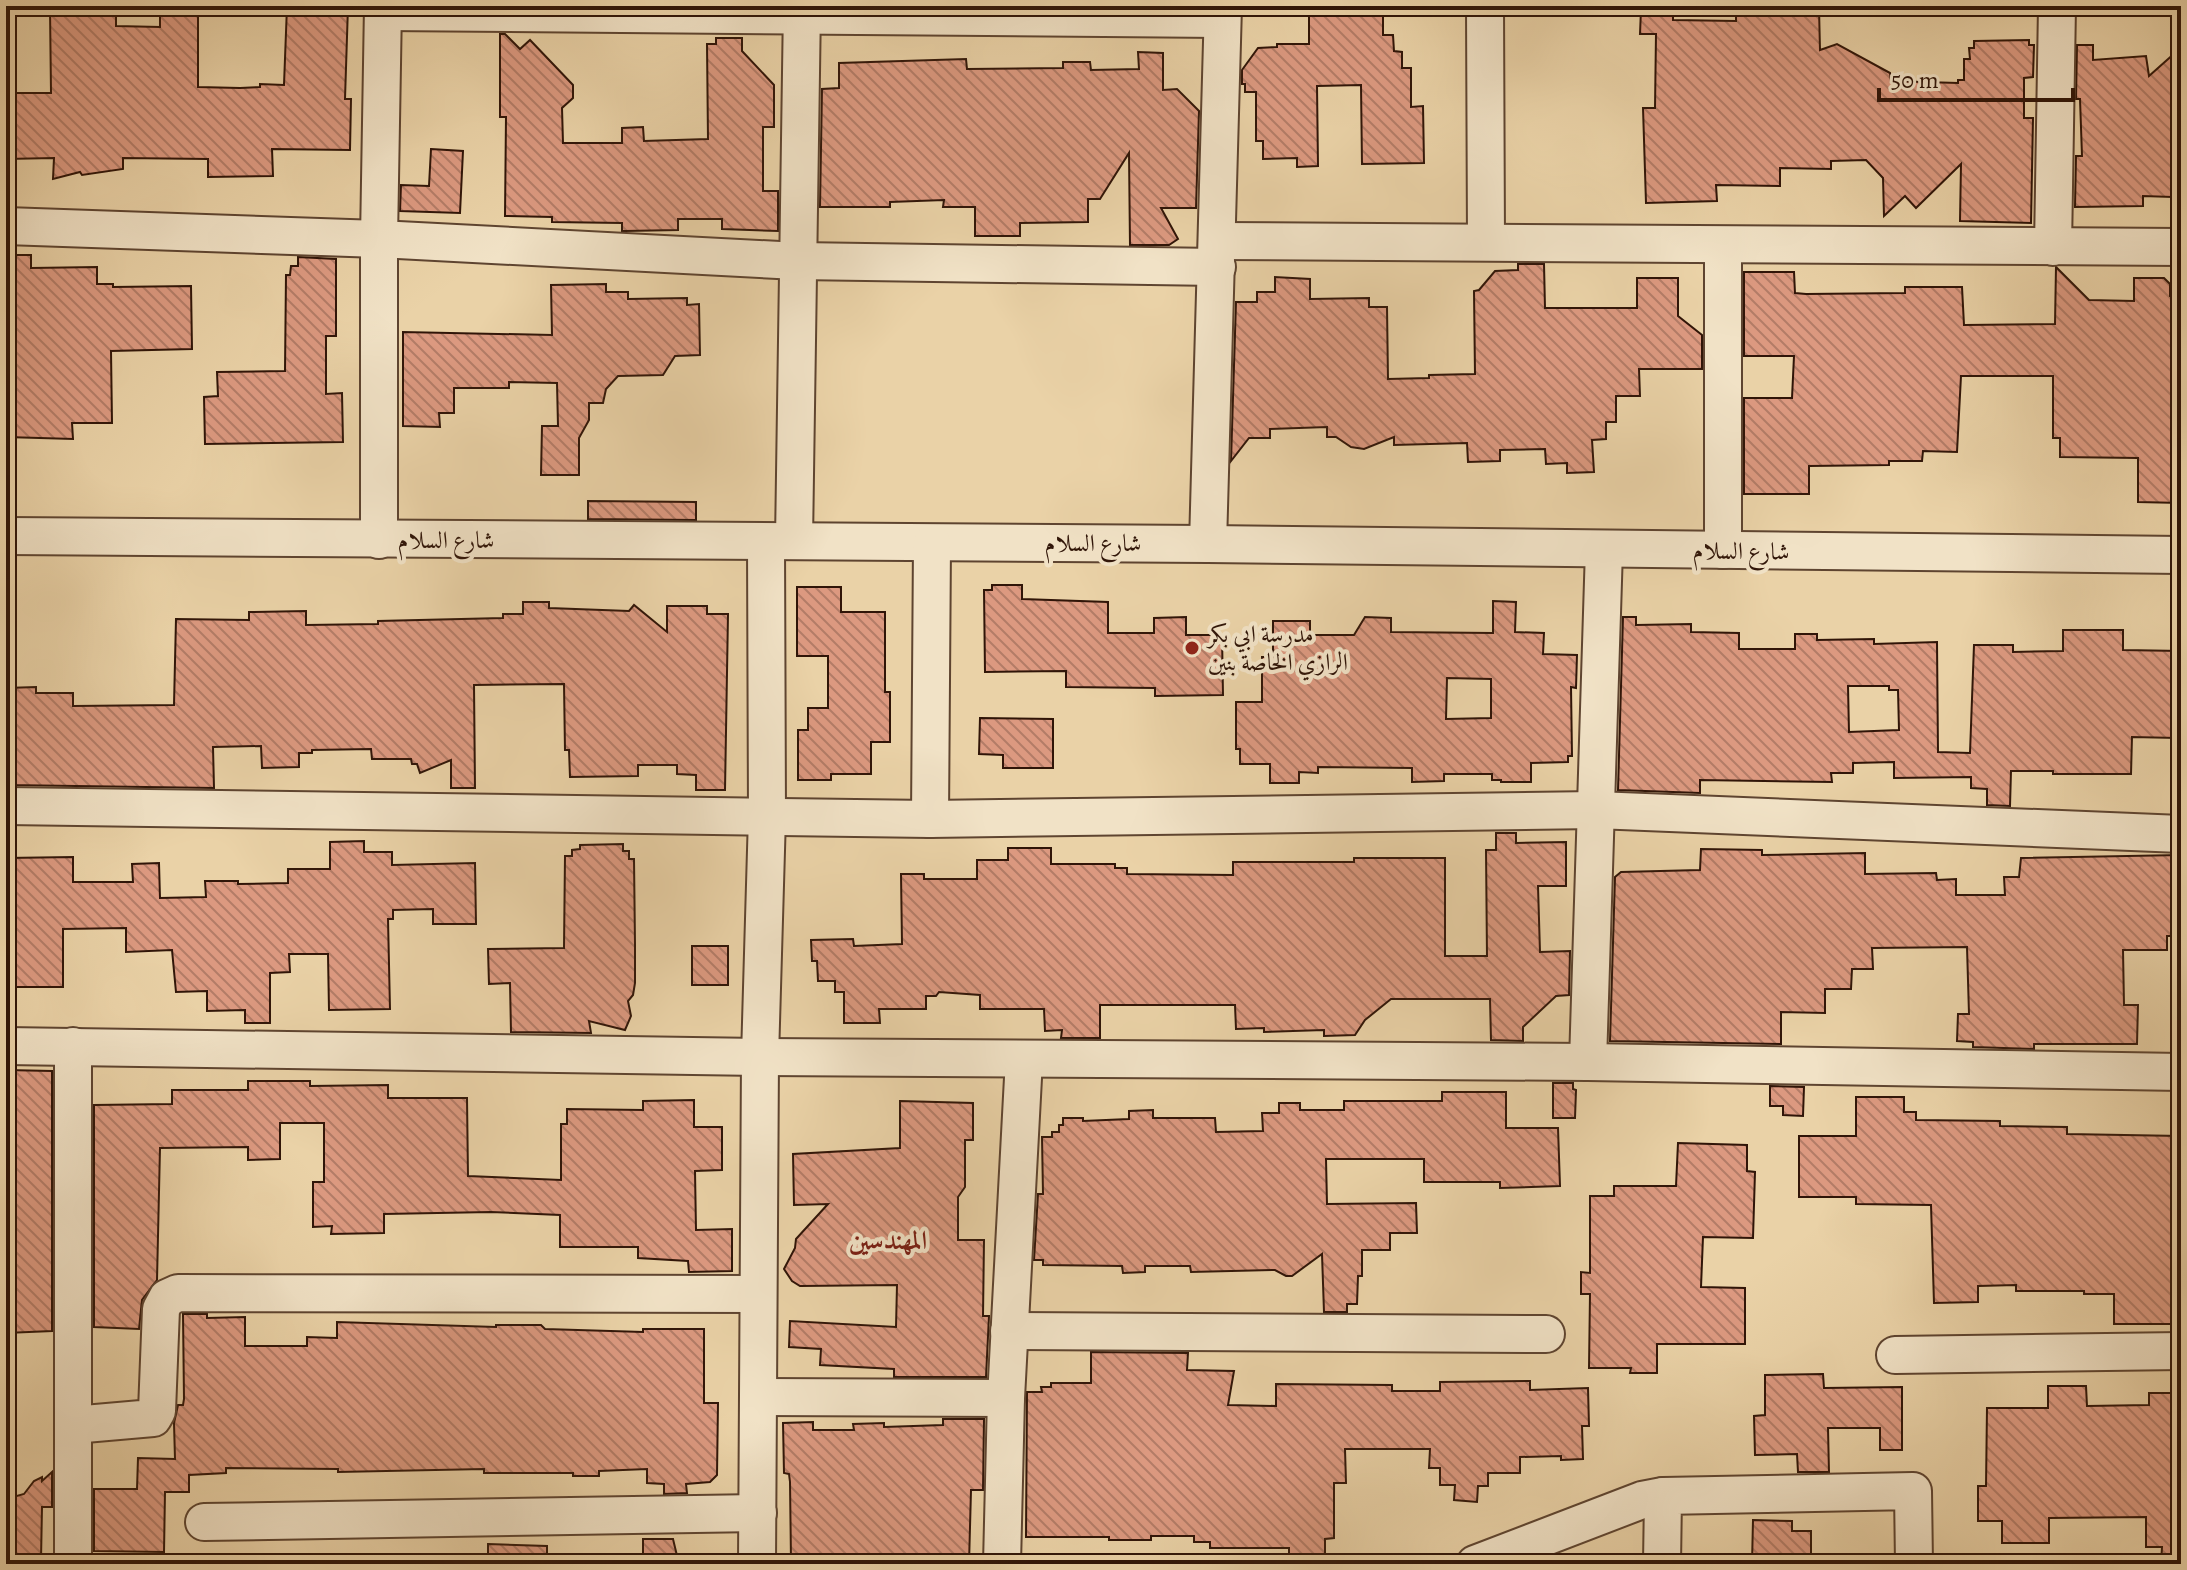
<svg xmlns="http://www.w3.org/2000/svg" width="2187" height="1570" font-family="Alegreya,Amiri,serif">
<style>
.building{fill:url(#building-back-hatch);stroke:#301508;stroke-width:2;fill-rule:evenodd}
.lines{fill:none;stroke-linecap:round;stroke-linejoin:round}
.minor-casing{stroke:#5e4430;stroke-width:40}
.minor{stroke:#f1e2c6;stroke-width:36}
.poi-dot{fill:#8f2418;stroke:#f1e2c6;stroke-width:3}
.labels{text-anchor:middle;dominant-baseline:central;stroke-width:8;stroke-linejoin:round;paint-order:stroke}
.street-label{font-size:24px;fill:#301508;stroke:#f1e2c6}
.poi-label{font-size:24px;fill:#301508;stroke:#f1e2c6;text-anchor:start}
.neighbourhood-label{font-size:26px;font-weight:bold;fill:#7a1f14;stroke:#f1e2c6}
</style>
<defs>
<pattern id="building-back-hatch" width="6" height="6" patternUnits="userSpaceOnUse" patternTransform="scale(2)"><rect width="6" height="6" fill="#dc9980"/><path d="M-1 5l2 2M0 0l6 6M5-1l2 2" fill="none" stroke="#b37c67"/></pattern>
</defs>
<rect width="100%" height="100%" fill="#ead2a7"/>
<filter id="stains"><feTurbulence type="fractalNoise" baseFrequency=".0025" numOctaves="4"/><feColorMatrix values="0 0 0 0 .2 0 0 0 0 .09 0 0 0 0 .02 0 0 0 .5 -.17"/></filter>
<radialGradient id="worn" r=".72"><stop offset=".6" stop-color="#630" stop-opacity="0"/><stop offset="1" stop-color="#630" stop-opacity=".3"/></radialGradient>
<g class="building">
<path d="M287,6H348L345,99H351L350,150L272,149L273,176L208,177V159L123,158V169L82,175L80,172L53,179L54,158L6,159V93H51L50,9H116V26L160,27V13H198V87L240,88L260,87V84L284,85Z"/>
<path d="M1349,6H1383V35H1393L1394,51L1402,52V68H1411V107L1423,106L1424,163L1362,164L1361,85L1317,86L1318,166L1297,167V158L1263,159V141H1256V92H1245V84H1242V70L1258,48L1277,47V44H1309V15H1349Z"/>
<path d="M1736,7L1819,8L1820,50L1837,44L1890,73L1891,81L1958,83V80H1964V59H1970L1969,48H1974V41L2029,40V45H2034L2033,77L2024,78V118H2033L2031,223L1960,221L1961,164L1916,208L1905,196L1884,216L1883,178L1866,160L1831,161V169L1780,168V186L1716,185L1717,201L1646,203L1643,108H1655L1656,34H1640L1641,9H1673V20L1736,21Z"/>
<path d="M500,34H505L520,49L530,40L573,85V98L562,108L563,143H622V128L643,127L644,141L708,139L707,44H716V38H742V51L774,85V127H763V191H778V231L722,229V219H678V230L625,231H622V223L552,222V217L505,216L506,117H500Z"/>
<path d="M2077,45H2093V60L2146,56L2149,76L2176,52L2177,186H2171L2172,197L2143,196V206L2075,207L2076,156H2082L2080,99H2076Z"/>
<path d="M1138,52L1163,53V90L1177,89L1199,111L1196,208H1161L1178,239L1169,245H1130L1129,153L1100,199H1088V222L1020,223V236H975V207H943L944,200L890,202V207H820L822,89L839,88V63L966,59L967,69L1063,68V62H1090L1091,70L1139,69Z"/>
<path d="M431,149L463,151L460,213L400,211L401,185L429,186Z"/>
<path d="M6,255H31V268L97,267V284H113V287L191,286L192,349L111,351L112,423H72L73,439L6,437Z"/>
<path d="M298,257L336,259V336H326V394L342,393L343,442L205,444L204,397L218,396L217,372L285,371L286,275H290L291,266H298Z"/>
<path d="M1518,264H1544L1545,308H1637V278H1678V316L1702,335V369H1639L1640,396H1616V422H1606V439L1592,440L1594,472L1567,473V463L1546,464L1545,449L1500,450V461L1468,462L1467,443L1394,445V437L1364,449L1351,447L1336,437H1327V427L1270,429V438H1249L1231,461L1236,302H1257V292H1275V277L1310,279V299L1369,298V307H1387L1388,379L1429,378V375L1475,374L1474,291L1479,290L1495,271L1518,270Z"/>
<path d="M2056,267L2089,300L2134,301V278H2164L2170,284V296H2181V503L2138,502V458L2060,457V438H2053V376H1961L1957,452L1923,451L1922,461H1889V465L1809,466V494H1744V398H1792L1794,356H1744V272H1794L1795,293L1806,294L1905,293V287H1962L1964,325L2055,324Z"/>
<path d="M606,284V292H628V299L687,298V305L699,304L700,355L675,356L663,375L618,376L606,389L603,403H589V420L579,438V475H541L542,426H558L557,383L509,382V388H454V413H439L440,427L403,426V332L552,335L551,285Z"/>
<path d="M588,501L696,502V520L588,519Z"/>
<path d="M992,585H1022V599L1108,602V633H1154V618L1186,617V635H1222L1223,695L1155,696V688L1066,687V671L985,672L984,590H992Z"/>
<path d="M797,587H841V612H885V692H890V742H871V774H831V780H798V730H808V708H828V656H797Z"/>
<path d="M1493,601L1516,602L1515,632L1544,633L1543,654L1577,655L1576,688L1571,687L1572,756H1568V762L1531,763V782H1501V780H1492V774H1444V781L1412,782V768L1318,767V773L1299,772V783H1270V764H1240V749H1236V702H1262V657H1273V621H1310V635H1354L1365,617L1391,618V632L1493,633ZM1447,678L1491,679V718L1446,719Z"/>
<path d="M523,602H549V608L629,611L634,605L667,632V606H707V614H728L725,790H696V775L677,774V765H638V776L570,777L569,750H565L564,684L474,685L475,788H451V760L420,773L417,764H412L411,759H372L371,749L312,750V753H299V767L262,768L261,746L213,747L214,788L7,785L6,688L36,687V693H73V706L174,705L176,619L249,620V612L306,611V625L378,624V621L503,618V614H523Z"/>
<path d="M1623,617H1636V625L1691,624V632L1739,633V649H1795V634H1817V640L1874,639V644L1937,642L1938,752L1970,753L1974,645H2013V652L2063,651V630H2123V650L2181,651V711H2177V738L2132,737L2131,774H2053V771H2011L2010,806L1987,805V789L1971,788V777L1894,778V762L1853,763V773H1831L1832,782L1700,780V793L1618,790ZM1848,686H1889V690H1898L1899,730L1849,732Z"/>
<path d="M980,718L1053,719V768H1003V755L979,754Z"/>
<path d="M1496,833H1516V843L1566,842V886H1538L1540,952L1570,951L1569,995L1556,996L1523,1027V1041L1491,1040L1490,999H1391L1365,1020L1355,1035L1324,1036V1030L1264,1032V1028L1236,1029L1235,1005H1100V1038H1061L1062,1030L1045,1031L1044,1009H980V995L939,992L936,996H926V1009H879L880,1023H844V992H835V981H818L817,961H812L811,940L853,939L854,946L902,944L901,874H924V879H977V860H1008V848H1051V864H1115V868H1127V874L1233,875V862H1354V858H1445V956H1487L1486,850H1496Z"/>
<path d="M364,841V852H392V865L475,863L476,924H433V909L393,910V919H388L390,1009L329,1010L328,954H289L290,972L270,973V1023H245V1010L207,1011V991L176,992L172,950L126,952V928L63,929V987H6V964H11L9,918H6V858L73,857V882H133L132,864L159,863L160,898L206,897L205,881H238V884L288,883V869H330V842Z"/>
<path d="M623,844V851H629V859H634L635,944V983L633,995L628,1001L631,1016L625,1030L589,1021L591,1033L511,1032L510,983L489,984L488,949L564,948L565,856H572V850L580,849V845Z"/>
<path d="M1701,849L1762,850V855L1865,853V874L1936,873L1937,880L1956,879V895H2005L2004,877H2019L2021,858L2181,855V936H2167V950H2123L2124,1005H2138L2137,1044H2034V1049L1973,1047V1042L1957,1041L1958,1014H1969L1967,947L1872,948L1873,969H1852L1851,989H1825V1013L1781,1012V1044L1610,1041L1615,877L1621,872L1700,870Z"/>
<rect x="692" y="946" width="36" height="39"/>
<path d="M6,1070L52,1071V1331L6,1333Z"/>
<path d="M248,1081H310V1086L388,1085V1098H467L468,1176L561,1180V1124H567V1109L643,1110V1101L694,1100V1127H722V1170L695,1171L696,1230L732,1229V1271L689,1272L688,1261L638,1258V1247H560V1215L491,1212L384,1214V1233L331,1234L332,1226L313,1227V1182H324V1123H280V1159L248,1160V1147L160,1148L157,1280L142,1300L139,1329L94,1327V1105L172,1104V1090H248Z"/>
<path d="M1553,1083H1573V1089L1576,1090L1575,1118H1553Z"/>
<path d="M1770,1086L1804,1087L1803,1116L1783,1115V1106H1770Z"/>
<path d="M1442,1092H1506V1128H1558L1560,1186L1500,1188V1182H1424V1159H1326L1327,1204L1416,1203L1417,1233H1390V1250H1362V1276H1358L1357,1304H1347V1312H1324L1322,1254L1292,1276H1286L1275,1270L1191,1272L1190,1266H1145V1272L1123,1273L1122,1266L1043,1265V1260H1034L1038,1194H1043L1042,1137H1052V1132H1059V1125H1063V1118H1083V1121L1129,1119V1111L1153,1110V1118H1215L1216,1132L1263,1131L1262,1113H1279V1103H1300V1110H1344V1101H1442Z"/>
<path d="M1856,1097H1904V1112H1916V1120L2000,1121V1126L2067,1127V1134L2181,1136V1324H2114V1294H2084V1291H2016V1285L1978,1286V1302L1934,1303L1931,1205L1856,1204V1197H1799V1136H1856Z"/>
<path d="M900,1101L973,1103V1140H965V1187L958,1197V1240H984L983,1316H989L986,1377H894V1369L820,1365L821,1349L789,1347L790,1321L896,1327L897,1285L800,1286L792,1281L784,1269L795,1248L796,1239L828,1204L794,1205L793,1154L900,1148Z"/>
<path d="M1678,1143L1747,1145V1171L1755,1172L1753,1238L1703,1237L1701,1287L1745,1288V1344H1657V1373H1630L1631,1368H1589L1590,1294H1581V1272L1590,1273V1196H1614V1186H1676Z"/>
<path d="M183,1314H207V1318L245,1317V1346H307V1337L337,1338V1322L496,1327V1325H541L545,1329L643,1332V1329H704V1403H718L717,1475L710,1482L686,1484L687,1493L664,1494V1484L647,1483V1469L599,1471V1476H573V1473H484V1469L338,1472V1469L226,1468V1473L189,1475V1492H165L164,1552L94,1551V1489H137L138,1458L175,1459L174,1423L178,1405H183L184,1399Z"/>
<path d="M1091,1352L1188,1353L1187,1370L1234,1371L1228,1405L1276,1406V1384L1392,1385V1391H1440V1382L1530,1381V1390L1588,1388L1589,1426H1582L1583,1459L1561,1460V1456L1520,1457V1473H1488V1486H1478L1477,1502L1454,1500L1455,1485H1440V1468H1429L1430,1449H1345L1346,1483H1334V1538L1325,1539V1564H1289V1548H1210V1542H1194V1536H1151V1540H1109V1537H1026L1027,1392H1042L1041,1387H1051V1383H1091Z"/>
<path d="M1823,1374L1824,1388L1902,1387V1450H1880V1428H1828L1829,1472H1798L1797,1454L1755,1455L1754,1416L1765,1415V1375Z"/>
<path d="M2048,1386H2086L2087,1406L2149,1405V1393H2181V1564H2161L2162,1547H2146V1517L2049,1518V1543H2002V1521H1978V1486H1986L1987,1408H2048Z"/>
<path d="M943,1419H984L983,1490H971L969,1564L791,1561L790,1482L789,1474L784,1473L783,1423L813,1422V1430H854L853,1424L884,1423V1427L943,1425Z"/>
<path d="M52,1472V1507H42L41,1560L6,1561V1499L24,1494L34,1481L42,1477V1481Z"/>
<path d="M1753,1520L1792,1521V1531H1811V1564H1752Z"/>
<path d="M643,1539H673L679,1564H643Z"/>
<path d="M488,1544L547,1546V1564H488Z"/>
</g>
<g class="lines">
<g class="minor-casing">
<g id="minor">
<path d="M1485,6L1486,241"/>
<path d="M384,12L1222,19"/>
<path d="M6,226L379,239L798,261L1217,267"/>
<path d="M1218,241L2181,247"/>
<path d="M2053,247L2057,6"/>
<path d="M6,536L1208,544L2181,555"/>
<path d="M379,540V239L383,6"/>
<path d="M794,541L802,6"/>
<path d="M1208,544L1223,6"/>
<path d="M1723,550V245"/>
<path d="M6,806L930,819L1596,810L2181,834"/>
<path d="M930,819L932,543"/>
<path d="M6,1046L760,1057L1588,1062L2181,1072"/>
<path d="M1588,1062L1604,549"/>
<path d="M1009,1331L1546,1334"/>
<path d="M1895,1355L2181,1351"/>
<path d="M760,1397L1006,1398"/>
<path d="M73,1425L153,1418L157,1411L161,1309L167,1298L178,1293L758,1294"/>
<path d="M204,1522L758,1513"/>
<path d="M73,1564V1046"/>
<path d="M757,1564L760,1057L767,816L766,543"/>
<path d="M1002,1564L1006,1398L1024,1059"/>
<path d="M1475,1564L1642,1500L1663,1496"/>
<path d="M1662,1564L1663,1496L1913,1491L1914,1564"/>
</g>
</g>
<use href="#minor" class="minor"/>
</g>
<circle class="poi-dot" cx="1192" cy="648" r="8"/>
<g class="labels">
<g class="street-label">
<text x="446" y="540">شارع السلام</text>
<text x="1093" y="543">شارع السلام</text>
<text transform="translate(1741 551) rotate(1)">شارع السلام</text>
</g>
<g class="poi-label">
<text x="1208" y="634">مدرسة ابي بكر<tspan x="1208" dy="28">الرازي الخاصة بنين</tspan></text>
</g>
<g class="neighbourhood-label">
<text x="888" y="1240">المهندسين</text>
</g>
</g>
<rect width="2187" height="1570" fill="none" stroke="#ead2a7" stroke-width="32"/>
<rect x="8" y="8" width="2171" height="1554" fill="none" stroke="#301508" stroke-width="4"/>
<rect x="16" y="16" width="2155" height="1538" fill="none" stroke="#301508" stroke-width="2"/>
<path d="M1879 88v12h194v-12" fill="none" stroke="#301508" stroke-width="4"/>
<text x="1891" y="88" font-size="24" fill="#301508" stroke="#f1e2c6" stroke-width="6" paint-order="stroke">50 m</text>
<rect width="100%" height="100%" filter="url(#stains)"/>
<rect width="100%" height="100%" fill="url(#worn)"/>
</svg>
